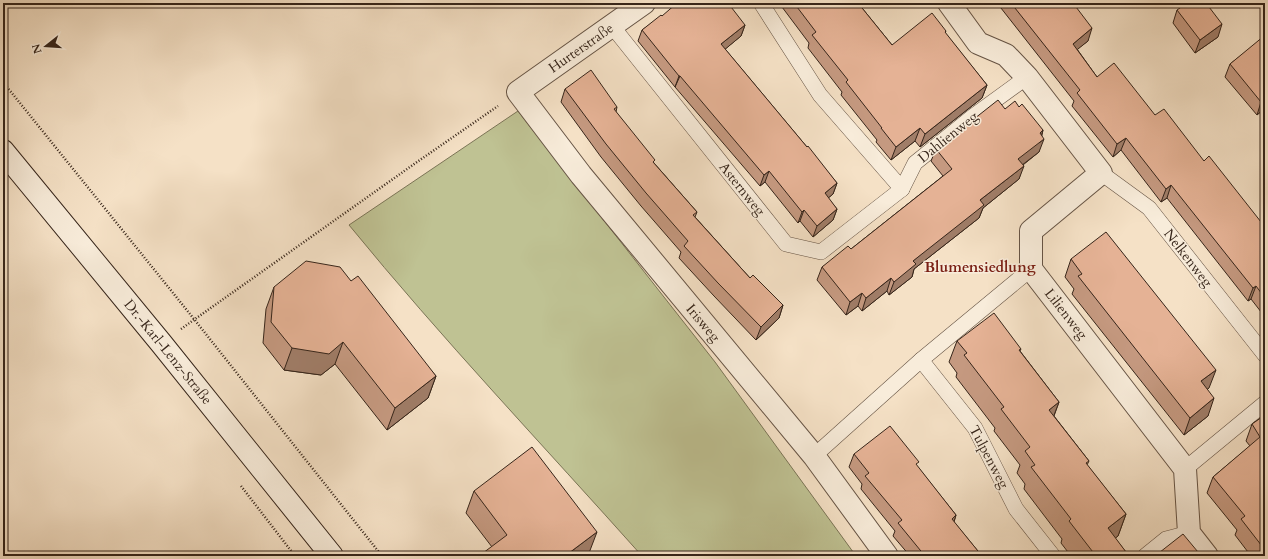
<svg xmlns="http://www.w3.org/2000/svg" width="1268" height="559" font-family="Cardo,serif">
<style>
.green{fill:#bfc293;stroke:#7a7456}
.lines{fill:none;stroke-linecap:round;stroke-linejoin:round}
.lane-casing{stroke:#665445;stroke-width:16}
.street-casing{stroke:#665445;stroke-width:24}
.secondary-casing{stroke:#36251a;stroke-width:24}
.path{stroke:#36251a;stroke-width:2.5;stroke-dasharray:1 2;stroke-linecap:butt}
.lane{stroke:#f8ecda;stroke-width:15}
.street{stroke:#f8ecda;stroke-width:22}
.secondary{stroke:#f8ecda;stroke-width:22}
.wall{fill:#c59980;stroke:#36251a}
.shaded-wall{fill:#a07d68;stroke:#36251a}
.building{fill:#e5b295;stroke:#36251a}
.labels{text-anchor:middle;dominant-baseline:central;stroke-width:3;stroke-linejoin:round;paint-order:stroke}
.street-label{font-size:14px;fill:#36251a;stroke:#f8ecda}
.neighbourhood-label{font-size:15px;font-weight:bold;fill:#7a1f14;stroke:#f8ecda}
</style>
<rect width="100%" height="100%" fill="#f5e1c6"/>
<filter id="stains"><feTurbulence type="fractalNoise" baseFrequency=".005" numOctaves="4"/><feColorMatrix values="0 0 0 0 .2 0 0 0 0 .09 0 0 0 0 .02 0 0 0 .5 -.17"/></filter>
<radialGradient id="worn" r=".72"><stop offset=".6" stop-color="#630" stop-opacity="0"/><stop offset="1" stop-color="#630" stop-opacity=".3"/></radialGradient>
<path class="green" d="M518,111L715,362L856,556H642C544,446 442,339 349,225Z"/>
<g class="lines">
<g class="lane-casing">
<g id="lane">
<path d="M761,3L820,95L902,189L915,163L972,117L1027,77"/>
<path d="M612,26L786,244L821,252L902,189"/>
<path d="M1101,173L1149,208L1265,355"/>
<path d="M921,360L1031,269"/>
<path d="M814,456L921,360L975,428L1016,509L1053,556"/>
<path d="M1185,469L1265,403"/>
<path d="M1145,556L1166,539L1189,533"/>
</g>
</g>
<g class="street-casing">
<g id="street">
<path d="M644,3L518,92L581,175L814,456L887,556"/>
<path d="M949,3L978,43L1006,55L1027,77L1101,173L1031,231V269L1185,469L1189,533L1207,556"/>
</g>
</g>
<g class="secondary-casing">
<path id="secondary" d="M3,151L161,343L332,556"/>
</g>
<g class="path">
<path d="M3,82L194,319L382,556"/>
<path d="M181,329L417,162L498,106"/>
<path d="M241,486L295,556"/>
</g>
<use href="#lane" class="lane"/>
<use href="#street" class="street"/>
<use href="#secondary" class="secondary"/>
</g>
<g class="wall">
<path d="M779,3H858L892,45L946,31L945,33L987,85L982,98L920,147L915,141L891,160L876,142L877,140L841,95L842,92L808,48L809,43Z"/>
<path d="M997,3H1073L1088,41L1077,49L1097,77L1155,115L1204,161L1265,227V317L1251,299L1248,301L1167,198L1161,202L1121,150L1113,157L1072,106L1074,101Z"/>
<path d="M1256,3H1265V14Z"/>
<path d="M1177,10L1218,37L1195,53L1173,23Z"/>
<path d="M662,16L745,25L741,36L725,49L837,183L833,194L828,198L837,209L833,220L813,237L800,221L798,223L765,182L760,186L675,87L638,41L642,30Z"/>
<path d="M1265,37V108L1257,115L1225,77L1230,64Z"/>
<path d="M565,89L617,107L616,112L654,163L697,212L695,217L750,278L783,305L779,318L756,340L714,296L679,258L681,252L641,206L601,157L561,102Z"/>
<path d="M1019,107L1043,130L1042,135L1039,152L1023,165L1019,179L983,208L979,218L914,269L912,277L889,295L887,291L862,311L858,306L846,315L817,280L822,267L851,249L943,176L931,161L936,149L1005,109Z"/>
<path d="M1071,259L1209,388L1207,389L1208,416L1184,435L1072,294L1074,289L1065,277Z"/>
<path d="M351,281L436,376L428,398L387,430L335,364L321,375L284,370L263,343L266,309L274,287Z"/>
<path d="M957,341L1021,349L1020,351L1059,402L1054,416L1089,461L1087,465L1126,514L1118,536L1115,538L1129,556H1071L1061,543L1062,539L1024,489L1025,484L1017,473L1020,465L994,431L995,428L956,377L957,373L949,362Z"/>
<path d="M1265,415V556H1251L1235,535L1237,530L1207,493L1213,477L1250,446L1246,441L1252,424Z"/>
<path d="M854,454L917,466L956,515L954,522L982,556H910L893,536L895,531L861,489L862,484L849,467Z"/>
<path d="M474,491L589,553L585,556H479L492,547L466,513Z"/>
</g>
<g class="shaded-wall">
<path d="M1222,24L1218,37L1195,53L1200,40Z"/>
<path d="M745,25L741,36L717,56L721,44Z"/>
<path d="M1092,28L1088,41L1068,57L1073,44Z"/>
<path d="M679,76H680L675,87Z"/>
<path d="M987,85L982,98L920,147L925,134Z"/>
<path d="M1265,99V108L1257,115L1261,102Z"/>
<path d="M920,128L915,141L891,160L896,147Z"/>
<path d="M1043,130L1039,143L1044,139L1039,152L1013,172L1018,159L1040,133Z"/>
<path d="M1126,138L1121,150L1113,157L1117,144Z"/>
<path d="M1024,166L1019,179L983,208L979,218L914,269L912,277L889,295L894,282L913,261L980,200Z"/>
<path d="M769,171L765,182L760,186L764,175Z"/>
<path d="M837,183L833,194L820,205L825,193Z"/>
<path d="M1171,185L1167,198L1161,202L1166,189Z"/>
<path d="M837,209L833,220L813,237L817,226Z"/>
<path d="M804,210L800,221L798,223L802,212Z"/>
<path d="M891,278L887,291L862,311L866,298Z"/>
<path d="M1256,286L1251,299L1248,301L1253,288Z"/>
<path d="M862,293L858,306L846,315L850,302Z"/>
<path d="M783,305L779,318L756,340L761,327Z"/>
<path d="M343,342L335,364L321,375L284,370L292,348Z"/>
<path d="M1216,370L1209,388L1195,399L1201,381Z"/>
<path d="M436,376L428,398L387,430L395,408Z"/>
<path d="M1214,398L1208,416L1184,435L1190,418Z"/>
<path d="M1059,402L1051,423L1049,410Z"/>
<path d="M1126,514L1118,536L1100,550L1108,528Z"/>
<path d="M956,515L952,528V519Z"/>
<path d="M597,532L589,553L585,556H565Z"/>
</g>
<g class="building">
<path d="M677,3H728L745,25L721,44L807,147L808,146L837,183L825,193L837,209L817,226L804,210L802,212L769,171L764,175L680,76H679L642,30L661,15L662,16Z"/>
<path d="M794,3H858L892,45L932,13L946,31L945,32L987,85L925,134L920,128L896,147L881,128H882L846,82L848,80L812,35L816,32Z"/>
<path d="M1011,3H1073L1092,28L1073,44L1097,77L1114,63L1155,115L1164,109L1204,161L1209,156L1265,227V298L1256,286L1253,288L1171,185L1166,189L1126,138L1117,144L1077,93L1080,90Z"/>
<path d="M1187,3H1206L1222,24L1200,40L1177,10Z"/>
<path d="M1264,36L1265,37V99L1261,102L1230,64Z"/>
<path d="M591,70L617,107L614,109L655,160L653,162L697,212L693,215L750,278L753,275L783,305L761,327L718,283L684,246L688,241L646,193L606,144L565,89Z"/>
<path d="M998,100L1005,109L1015,101L1019,107L1022,104L1043,130L1040,133L1044,139L1018,159L1024,166L980,200L984,205L913,261L916,264L894,282L891,278L866,298L862,293L850,302L822,267L848,246L851,249L952,169L936,149Z"/>
<path d="M1106,232L1216,370L1201,381L1214,398L1190,418L1078,276L1082,274L1071,259Z"/>
<path d="M306,261L340,267L351,281L358,276L436,376L395,408L343,342L329,354L292,348L271,322L274,287Z"/>
<path d="M994,313L1021,349L1019,350L1059,402L1049,410L1089,461L1086,463L1126,514L1108,528L1129,556H1096L1069,521L1071,519L1031,467L1035,465L1025,451L1030,447L1001,409L1004,407L964,355L967,353L957,341Z"/>
<path d="M1265,415V550L1241,519L1245,516L1213,477L1260,437L1252,424Z"/>
<path d="M890,426L919,462L916,464L956,515L952,519L982,556H925L898,523L902,520L865,476L869,473L854,454Z"/>
<path d="M532,447L597,532L565,556H479L507,535L474,491Z"/>
<path d="M1183,534L1198,552L1197,553L1199,556H1155Z"/>
</g>
<g class="labels">
<g class="street-label">
<text transform="translate(581 48) rotate(-35)">Hurterstraße</text>
<text transform="translate(948 137) rotate(-39)">Dahlienweg</text>
<text transform="translate(742 189) rotate(51)">Asternweg</text>
<text transform="translate(1188 258) rotate(52)">Nelkenweg</text>
<text transform="translate(1066 314) rotate(52)">Lilienweg</text>
<text transform="translate(703 323) rotate(50)">Irisweg</text>
<text transform="translate(168 352) rotate(51)">Dr.-Karl-Lenz-Straße</text>
<text transform="translate(989 457) rotate(62)">Tulpenweg</text>
</g>
<g class="neighbourhood-label">
<text x="980" y="267">Blumensiedlung</text>
</g>
</g>
<rect width="1268" height="559" fill="none" stroke="#f5e1c6" stroke-width="16"/>
<rect x="4" y="4" width="1260" height="551" fill="none" stroke="#36251a" stroke-width="2"/>
<rect x="8" y="8" width="1252" height="543" fill="none" stroke="#36251a"/>
<g transform="translate(46 46) rotate(253)" stroke="#f8ecda" stroke-width="3" paint-order="stroke">
<path d="M0-3L7 15L0 10L-7 15Z" fill="#36251a"/>
<text y="-6" font-size="11" font-weight="bold" text-anchor="middle" fill="#36251a">N</text>
</g>
<rect width="100%" height="100%" filter="url(#stains)"/>
<rect width="100%" height="100%" fill="url(#worn)"/>
</svg>
